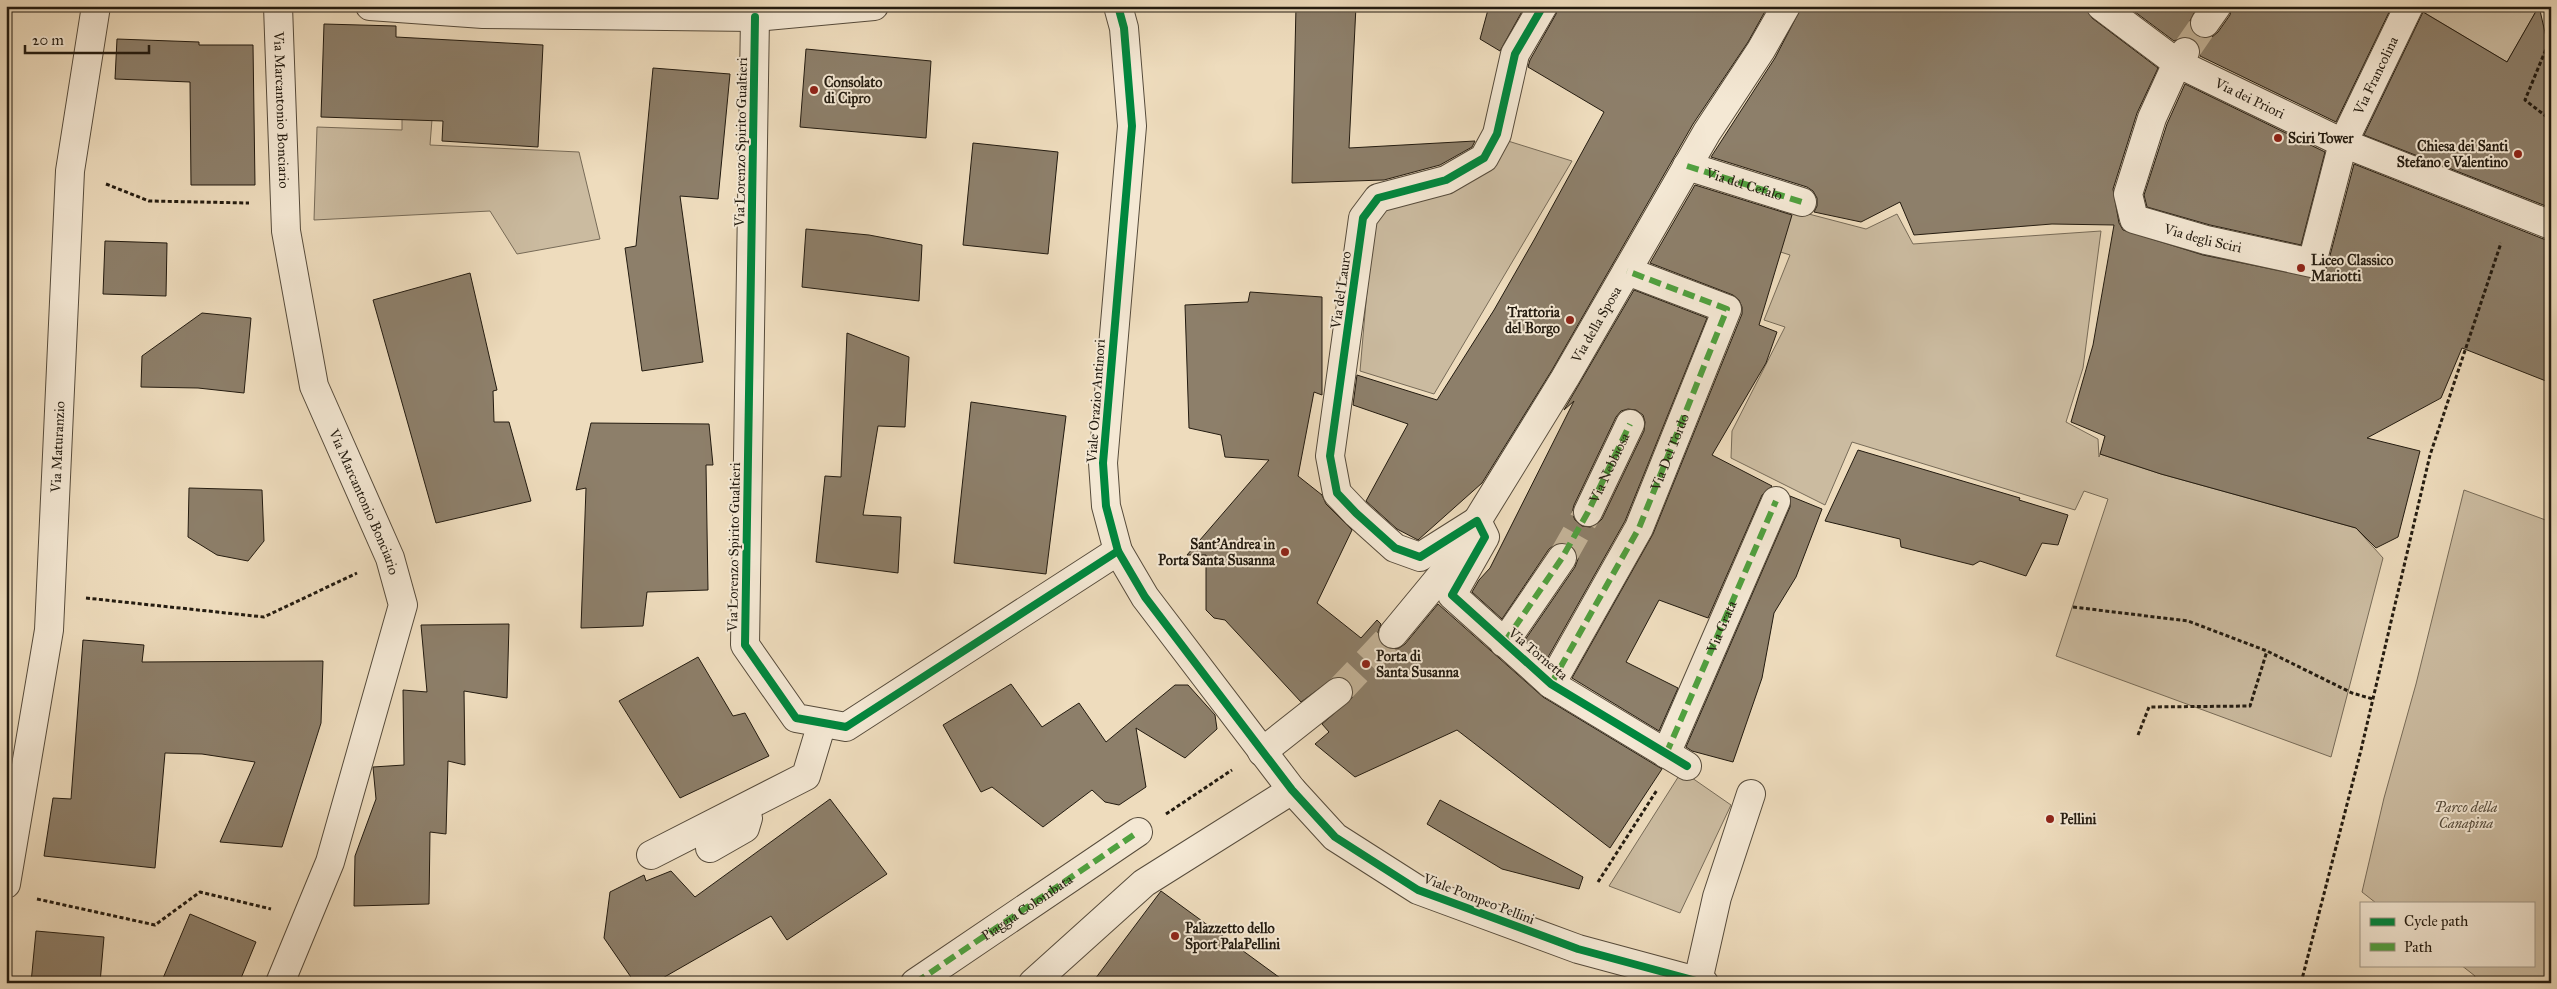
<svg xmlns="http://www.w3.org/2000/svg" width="2557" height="989" font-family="'IM FELL Great Primer',serif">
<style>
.green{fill:#cbbba0;stroke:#776b58}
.building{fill:#8d7f6a;stroke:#231b10;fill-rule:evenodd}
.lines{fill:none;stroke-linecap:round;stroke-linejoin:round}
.minor-tunnel{stroke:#c5b59a;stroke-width:28;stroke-dasharray:28 14;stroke-linecap:butt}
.minor-casing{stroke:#564b3b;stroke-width:30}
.path{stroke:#231b10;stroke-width:3;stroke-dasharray:4 2.5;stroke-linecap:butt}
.minor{stroke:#f4e8d4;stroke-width:28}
.quiet{stroke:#50a13f;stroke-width:6;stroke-dasharray:12 6;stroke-linecap:butt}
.cycleway-casing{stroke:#f4e8d4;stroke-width:11}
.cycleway{stroke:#00873e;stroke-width:8}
.poi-dot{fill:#8f2418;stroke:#f4e8d4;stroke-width:2}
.labels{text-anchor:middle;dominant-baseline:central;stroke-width:4;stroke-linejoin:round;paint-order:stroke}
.street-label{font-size:14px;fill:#231b10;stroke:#f4e8d4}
.poi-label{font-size:14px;font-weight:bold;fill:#231b10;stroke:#f4e8d4;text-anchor:start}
.park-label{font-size:14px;font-style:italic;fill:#554b3b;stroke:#f4e8d4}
</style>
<rect width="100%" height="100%" fill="#eedcbd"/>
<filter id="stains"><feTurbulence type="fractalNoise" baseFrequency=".004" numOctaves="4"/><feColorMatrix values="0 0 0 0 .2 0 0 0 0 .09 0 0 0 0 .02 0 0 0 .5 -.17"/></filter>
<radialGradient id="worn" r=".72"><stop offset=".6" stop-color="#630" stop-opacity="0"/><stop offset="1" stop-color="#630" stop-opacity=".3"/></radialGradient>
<g class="green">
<path d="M2424,6H2539L2507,62L2420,10Z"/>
<path d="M402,81H435L430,145L579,152L600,239L517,254L490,211L314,220L317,127L402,130Z"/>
<path d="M1508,141L1572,161L1434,394L1360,371L1373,221L1389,207Z"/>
<path d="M1782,207L1866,229L1897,214L1913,244L2101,231L2083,368L2066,422L2098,439L2099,457L2100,454L2161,474L2356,528L2383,558L2331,757L2056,656L2108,499L2084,491L2075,510L1852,442L1825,505L1731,458L1732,431L1785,327L1764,320L1790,255L1771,249Z"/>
<path d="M2464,490L2551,522V983H2473L2475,976L2461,965H2533V903H2376L2362,892L2384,798L2416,684Z"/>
<path d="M1682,771L1731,805L1680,913L1609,886Z"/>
</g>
<g class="building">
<path d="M1296,6H1356L1349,148L1475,141L1472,147L1440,165L1384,180L1292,183Z"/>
<path d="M1489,6H1525L1500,51L1480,39Z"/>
<path d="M1559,6H1768L1748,42L1693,124L1552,370L1482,483L1418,540L1397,529L1366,501L1408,424L1353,405L1357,375L1437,400L1494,310L1534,240L1604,112L1528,67L1530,60L1556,14Z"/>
<path d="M1802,6H2086L2092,18L2158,68L2137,113L2113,189L2119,223L2123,230L2203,255L2316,278L2323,274L2327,267L2354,164L2551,242V383L2462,348L2441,398L2367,438L2420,451L2398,537L2376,548L2356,528L2161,474L2100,454L2105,436L2071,422L2093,345L2114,225L2052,224L1914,235L1900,202L1861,222L1814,212L1817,206V198L1813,191L1807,187L1711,157L1775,58Z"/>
<path d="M2127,6H2198L2190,21L2191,29L2196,35L2204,39L2212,37L2218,32L2230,15L2232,6H2392L2336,122L2200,56L2199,46L2194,39L2186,36L2174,41Z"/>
<path d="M2539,6L2551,59V208L2364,135L2423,12L2507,62Z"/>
<path d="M324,24L396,26V37L543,45L538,147L442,141L443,121L321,117Z"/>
<path d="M117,39L199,42V45H253L255,185H191L190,82L115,79Z"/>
<path d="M806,49L931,61L926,138L800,127Z"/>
<path d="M653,68L730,74L718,199L680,196L703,362L642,371L625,248L636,246Z"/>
<path d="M2185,84L2325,152L2301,245L2210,225L2147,207L2144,195L2167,124Z"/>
<path d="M973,143L1058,152L1048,254L963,245Z"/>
<path d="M1695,185L1792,215L1759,325L1777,332L1766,363L1712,455L1772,486L1762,495L1708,618L1659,600L1626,662L1678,688L1659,731L1572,678L1653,534L1742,314V307L1739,300L1733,295L1650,263Z"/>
<path d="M806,229L869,235L922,245L919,301L802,287Z"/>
<path d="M105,241L167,243L166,296L103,294Z"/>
<path d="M470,273L497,390L493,391L494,422H509L531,501L436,523L373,300Z"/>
<path d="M1634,290L1707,318L1625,521L1547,659L1525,640L1575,567L1578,559L1576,552L1571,545L1563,542L1556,544L1549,549L1502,619L1472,592L1479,580L1490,568L1574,401L1564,410ZM1628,409L1636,410L1643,415L1645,422L1644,431L1602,519L1596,525L1590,527L1582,526L1575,520L1572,513L1574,505L1616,417L1621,411Z"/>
<path d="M1250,292L1322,297V395L1314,392L1298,476L1322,495L1326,504L1352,530L1317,603L1361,638L1377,620L1381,624L1378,632L1379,640L1383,646L1391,649L1399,648L1405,644L1438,604L1543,697L1662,769L1610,848L1457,730L1355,777L1315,744L1329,732L1322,724L1352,698L1353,689L1350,682L1343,677H1335L1301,702L1225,620L1214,618L1206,610V555H1187L1269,460L1225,457L1221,435L1189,428L1185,305L1248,302Z"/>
<path d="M202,313L251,318L244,393L198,388L141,387L142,356Z"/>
<path d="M847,333L909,357L905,427L878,426L863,515L901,517L898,573L816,562L825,476L841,477Z"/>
<path d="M971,402L1066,416L1046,574L954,563Z"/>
<path d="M591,423L709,424L713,465H706L708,590L647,592L643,626L581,628L586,488L576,490Z"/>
<path d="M1858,450L2020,498L2019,500L2068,515L2058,545L2042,543L2026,576L1980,561L1973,565L1901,547L1900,539L1825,521Z"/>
<path d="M189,488L262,490L264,541L248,561L217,555L188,537Z"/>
<path d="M1790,496L1822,509L1796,577L1774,613L1762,678L1733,762L1692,751L1686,747L1790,507Z"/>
<path d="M509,624L507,698L464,691L465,765L448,761L446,834L430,832L429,904L354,906L355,856L376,799L373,767L404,765L403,690L427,692L421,625Z"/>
<path d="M83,640L144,645L142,662L323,661L321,723L282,847L220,842L255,762L202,754L165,753L155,868L44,856L53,798L71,799Z"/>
<path d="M698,657L733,716L745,713L769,756L680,798L619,701Z"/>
<path d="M1011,684L1042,727L1079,703L1106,742L1175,685H1188L1215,715L1217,729L1185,758L1136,728L1146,787L1119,805L1105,802L1092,790L1043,827L992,787L981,792L943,725Z"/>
<path d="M830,799L887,874L787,940L771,916L654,983H635L604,938L610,892L644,875L646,881L671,871L695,897Z"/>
<path d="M1440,800L1583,877L1579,889L1502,869L1427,824Z"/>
<path d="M1161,891L1287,983H1092Z"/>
<path d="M190,914L256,942L239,983H161Z"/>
<path d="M36,931L104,937L100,983H31Z"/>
</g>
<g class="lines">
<g class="minor-tunnel">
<path d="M2185,52L2205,23"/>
<path d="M1562,558L1588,512"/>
<path d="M1338,692L1393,634"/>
</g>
<g class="minor-casing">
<g id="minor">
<path id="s1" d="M278,6L286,231L314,386L390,558L403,605L330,862L280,983"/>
<path d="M370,6L483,14L755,17L874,6"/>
<path d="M1118,6L1124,28L1132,126L1103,463L1106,506L1118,551L1145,597L1292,790L1335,837L1418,890L1578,949L1704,983"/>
<path d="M1543,6L1515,54L1497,134L1484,158L1446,180L1378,198L1363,218L1330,456L1337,493L1356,513L1395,548L1420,557L1477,521L1485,537L1452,595L1551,684L1687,766"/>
<path id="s2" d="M2101,6L2177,63L2343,143L2551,225"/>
<path d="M755,17L745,645L796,718L846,727L1118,551"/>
<path d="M2205,23L2217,6"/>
<path id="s3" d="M2185,52L2177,63L2152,118L2128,194L2134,219L2206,240L2312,263L2343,143L2409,6"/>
<path id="s4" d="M1687,166L1802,202"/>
<path id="s5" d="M1588,512L1630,424"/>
<path id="s6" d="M1393,634L1450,565L1565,378L1707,132L1761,50L1786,6"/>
<path d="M1504,643L1562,558"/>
<path id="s7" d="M1551,684L1639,528L1727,309L1627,271"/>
<path d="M1262,752L1338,692"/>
<path id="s8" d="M1666,754L1776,501"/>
<path d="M710,848L745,828L748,818"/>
<path d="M651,855L806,776L822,723"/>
<path id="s9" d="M6,884L49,630L70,171L96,6"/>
<path d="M1698,981L1717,897L1751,794"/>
<path id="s10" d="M915,983L1138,832"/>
<path d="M1033,983L1144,883L1292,790"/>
</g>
</g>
<g class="path">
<path d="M2547,6L2551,27"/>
<path d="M2547,117L2525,100L2551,37"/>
<path d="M106,184L149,201L249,203"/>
<path d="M86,598L264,617L357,573"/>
<path d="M2073,607L2188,621L2267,651L2352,693L2373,699"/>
<path d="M2138,735L2149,707L2250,706L2267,651"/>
<path d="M1166,814L1232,770"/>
<path d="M1598,882L1657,790"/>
<path d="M37,899L155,925L200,892L271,909"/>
<path d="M2301,983L2361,750L2430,455L2501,243"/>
</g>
<use href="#minor" class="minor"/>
<g class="quiet">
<path d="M1687,166L1802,202"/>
<path d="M1504,643L1562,558L1588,512L1630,424"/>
<path d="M1551,684L1639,528L1727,309L1627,271"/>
<path d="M1666,754L1776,501"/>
<path d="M915,983L1138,832"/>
</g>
<g class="cycleway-casing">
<g id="cycleway">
<path d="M1118,6L1124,28L1132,126L1103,463L1106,506L1118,551L1145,597L1292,790L1335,837L1418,890L1578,949L1704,983"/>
<path d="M1543,6L1515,54L1497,134L1484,158L1446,180L1378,198L1363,218L1330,456L1337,493L1356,513L1395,548L1420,557L1477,521L1485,537L1452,595L1551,684L1687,766"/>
<path d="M755,17L745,645L796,718L846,727L1118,551"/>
</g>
</g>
<use href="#cycleway" class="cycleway"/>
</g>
<g class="poi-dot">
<circle cx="814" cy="90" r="5"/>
<circle cx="2278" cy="138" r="5"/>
<circle cx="2518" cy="154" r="5"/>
<circle cx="2301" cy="268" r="5"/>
<circle cx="1570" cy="320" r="5"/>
<circle cx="1285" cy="552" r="5"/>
<circle cx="1366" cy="664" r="5"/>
<circle cx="2050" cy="819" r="5"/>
<circle cx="1175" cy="936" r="5"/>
</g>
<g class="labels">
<g class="street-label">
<text stroke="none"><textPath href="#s3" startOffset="562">Via Francolina</textPath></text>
<text stroke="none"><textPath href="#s2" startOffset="176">Via dei Priori</textPath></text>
<text stroke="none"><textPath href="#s1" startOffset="104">Via Marcantonio Bonciario</textPath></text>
<text transform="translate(741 142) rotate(-89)">Via Lorenzo Spirito Gualtieri</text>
<text stroke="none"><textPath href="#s4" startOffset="60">Via del Cefalo</textPath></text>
<text stroke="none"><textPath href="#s3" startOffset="251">Via degli Sciri</textPath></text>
<text transform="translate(1341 290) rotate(-82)">Via del Lauro</text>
<text stroke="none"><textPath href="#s6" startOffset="371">Via della Sposa</textPath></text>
<text transform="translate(1096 401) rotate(-86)">Viale Orazio Antinori</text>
<text stroke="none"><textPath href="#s9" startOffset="441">Via Maturanzio</textPath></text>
<text stroke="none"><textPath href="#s7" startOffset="261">Via Del Tordo</textPath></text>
<text stroke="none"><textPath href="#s5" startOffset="49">Via Nebbiosa</textPath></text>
<text stroke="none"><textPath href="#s1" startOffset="509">Via Marcantonio Bonciario</textPath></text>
<text transform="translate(734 547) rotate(-89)">Via Lorenzo Spirito Gualtieri</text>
<text stroke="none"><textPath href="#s8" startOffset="139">Via Grata</textPath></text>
<text transform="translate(1538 654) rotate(40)">Via Tornetta</text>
<text transform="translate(1479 899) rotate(21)">Viale Pompeo Pellini</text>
<text stroke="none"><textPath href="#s10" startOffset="135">Piaggia Colombata</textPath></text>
</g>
<g class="poi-label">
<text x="824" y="82">Consolato<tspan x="824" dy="16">di Cipro</tspan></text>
<text x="2288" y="138">Sciri Tower</text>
<text x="2508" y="146" text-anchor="end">Chiesa dei Santi<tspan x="2508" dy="16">Stefano e Valentino</tspan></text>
<text x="2311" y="260">Liceo Classico<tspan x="2311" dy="16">Mariotti</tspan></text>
<text x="1560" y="312" text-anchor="end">Trattoria<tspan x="1560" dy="16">del Borgo</tspan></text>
<text x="1275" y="544" text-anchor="end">Sant'Andrea in<tspan x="1275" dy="16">Porta Santa Susanna</tspan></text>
<text x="1376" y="656">Porta di<tspan x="1376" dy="16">Santa Susanna</tspan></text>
<text x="2060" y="819">Pellini</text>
<text x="1185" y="928">Palazzetto dello<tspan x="1185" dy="16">Sport PalaPellini</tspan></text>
</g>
<g class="park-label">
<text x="2466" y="807">Parco della<tspan x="2466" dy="16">Canapina</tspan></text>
</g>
</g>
<rect width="2557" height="989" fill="none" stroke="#eedcbd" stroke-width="25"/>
<rect x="8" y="8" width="2542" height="974" fill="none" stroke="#231b10" stroke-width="2.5"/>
<rect x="12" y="12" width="2532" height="964" fill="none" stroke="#231b10"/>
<rect x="2360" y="902" width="175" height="65" fill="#f4e8d4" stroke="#a09686"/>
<rect x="2370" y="918" width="25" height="8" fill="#00873e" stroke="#a09686"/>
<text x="2404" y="926" font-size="15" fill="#231b10">Cycle path</text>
<rect x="2370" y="943" width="25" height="8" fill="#50a13f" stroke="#a09686"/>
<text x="2404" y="952" font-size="15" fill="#231b10">Path</text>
<path d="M25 45v8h124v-8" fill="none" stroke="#231b10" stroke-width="2.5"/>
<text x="32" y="45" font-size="15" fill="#231b10" stroke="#f4e8d4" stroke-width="4" paint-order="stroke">20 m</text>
<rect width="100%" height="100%" filter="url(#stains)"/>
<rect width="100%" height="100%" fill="url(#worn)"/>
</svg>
